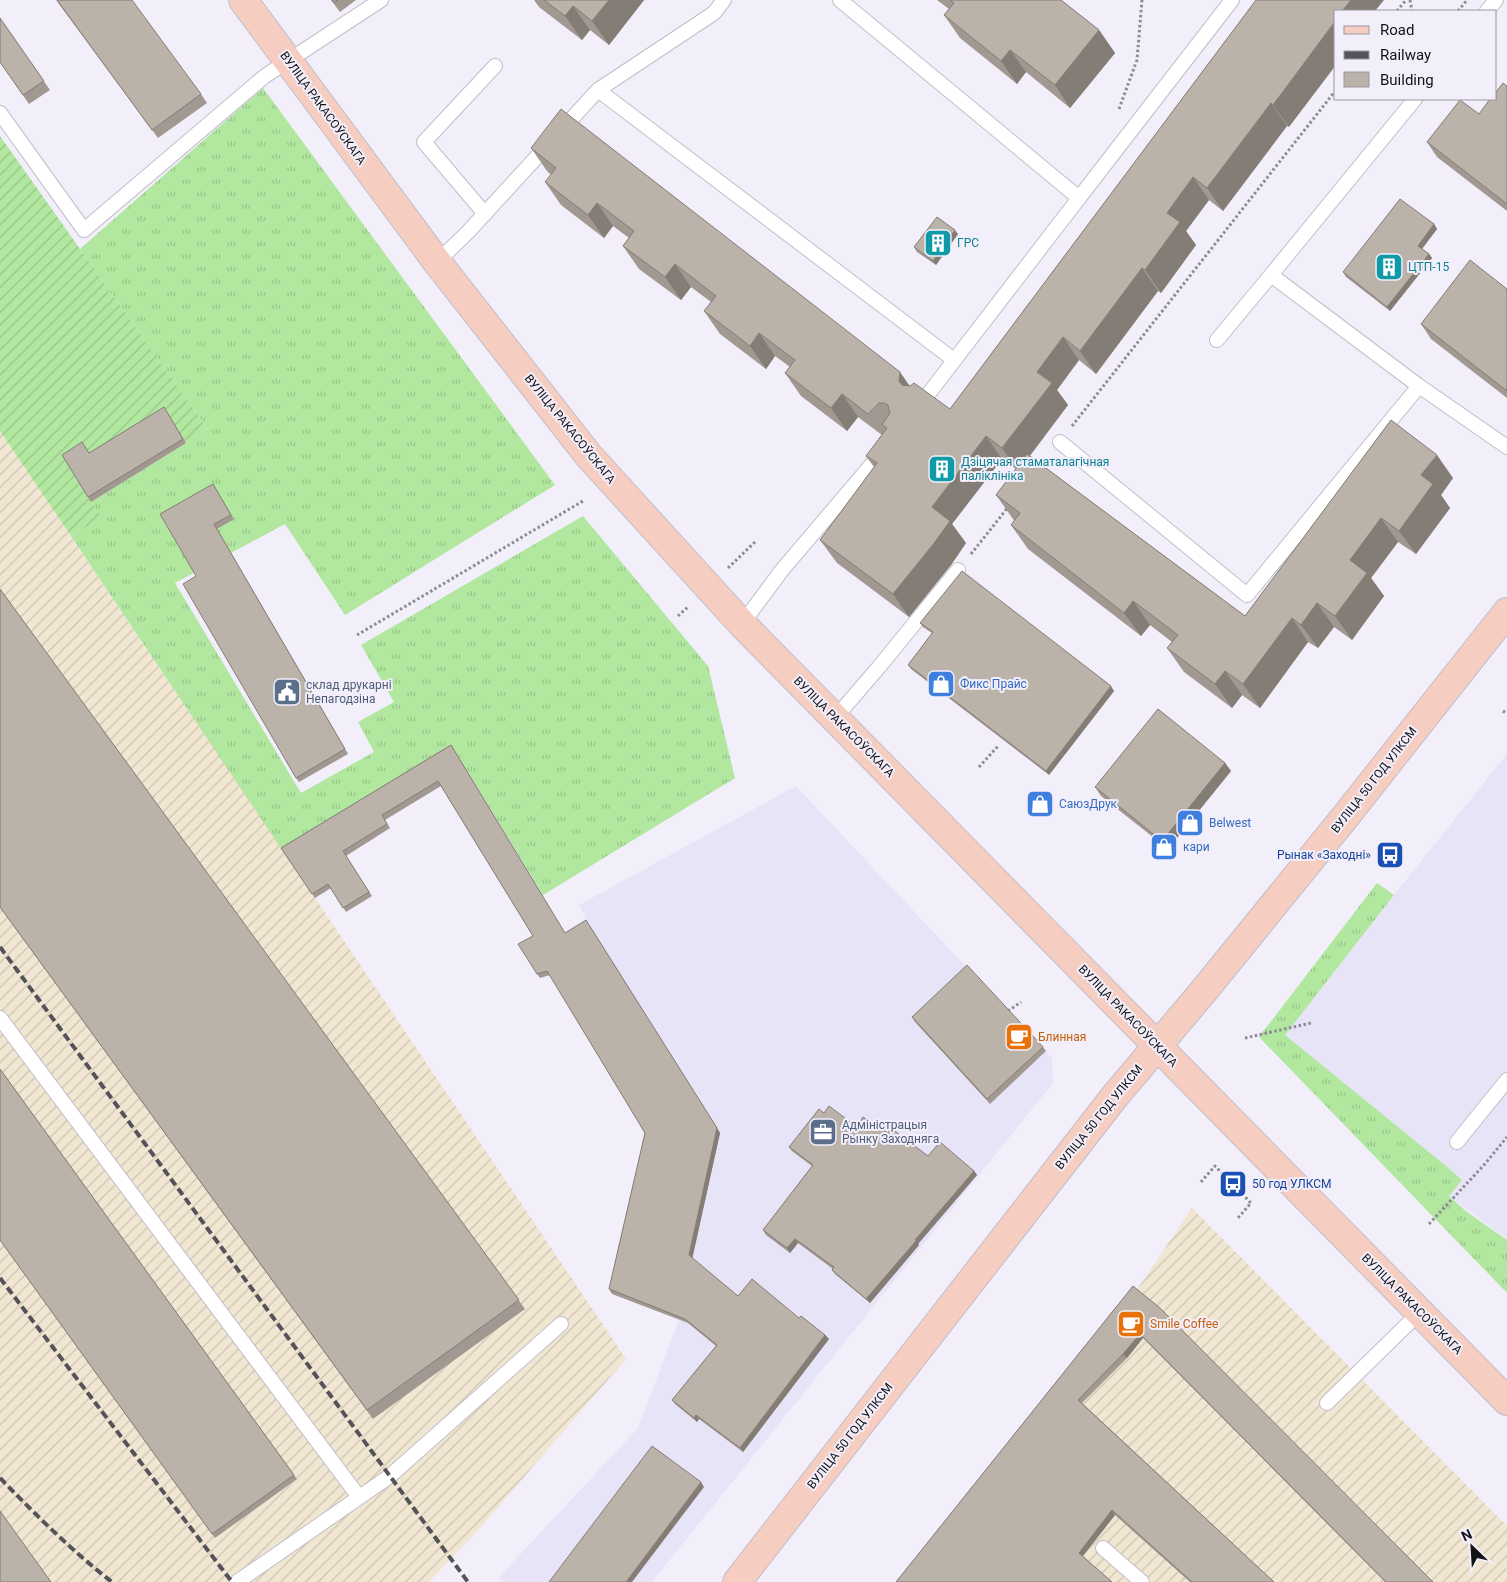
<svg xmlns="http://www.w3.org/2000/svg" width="1507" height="1582" font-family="Roboto,sans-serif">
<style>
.built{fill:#e8e4f7}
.industrial{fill:url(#industrial-furrows)}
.grass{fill:url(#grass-tufts)}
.garden{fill:url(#garden-furrows)}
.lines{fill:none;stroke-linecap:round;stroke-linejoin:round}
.service-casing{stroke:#c1bec9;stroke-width:16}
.secondary-casing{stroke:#c1bec9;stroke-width:30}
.path{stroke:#8c8a92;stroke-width:3;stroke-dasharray:2.5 2.5;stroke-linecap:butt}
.service{stroke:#fff;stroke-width:14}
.secondary{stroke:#f6cdc1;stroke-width:28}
.rail{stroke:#55535a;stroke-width:4;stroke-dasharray:8 4;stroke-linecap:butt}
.wall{fill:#a19991}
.shaded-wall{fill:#837d76}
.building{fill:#bbb2a9;stroke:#837d76}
.labels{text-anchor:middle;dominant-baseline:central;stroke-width:4;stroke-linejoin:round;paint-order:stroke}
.street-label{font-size:12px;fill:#131216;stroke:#f2effb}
.culture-label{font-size:12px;fill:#0d838f;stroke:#f2effb;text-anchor:start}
.shop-label{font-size:12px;fill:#366cbe;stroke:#f2effb;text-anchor:start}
.service-label{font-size:12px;fill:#4e5e75;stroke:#f2effb;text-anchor:start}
.transit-label{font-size:12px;fill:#164399;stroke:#f2effb;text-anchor:end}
.food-label{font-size:12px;fill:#c56008;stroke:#f2effb;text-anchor:start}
</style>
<defs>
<pattern id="industrial-furrows" width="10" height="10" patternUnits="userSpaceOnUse" patternTransform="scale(1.25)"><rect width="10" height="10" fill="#f0e6d1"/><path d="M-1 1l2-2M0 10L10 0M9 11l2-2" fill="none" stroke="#cdc4b3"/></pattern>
<pattern id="grass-tufts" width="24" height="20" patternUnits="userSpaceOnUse" patternTransform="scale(1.25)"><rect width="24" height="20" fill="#b1e79f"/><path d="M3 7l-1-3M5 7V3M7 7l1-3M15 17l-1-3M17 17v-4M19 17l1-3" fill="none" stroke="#97c588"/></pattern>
<pattern id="garden-furrows" width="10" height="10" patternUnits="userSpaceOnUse" patternTransform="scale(1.25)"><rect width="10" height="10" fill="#b1e79f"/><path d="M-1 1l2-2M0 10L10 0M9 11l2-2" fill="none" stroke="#97c588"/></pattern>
</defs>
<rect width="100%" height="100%" fill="#f2effb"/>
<g class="built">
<path d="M1507,754V1239L1449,1196L1462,1180L1285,1035L1394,895Z"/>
<path d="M796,786L1052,1058L1053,1083L652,1582H503L499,1577L638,1428L679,1320L720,1133L589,925L579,905Z"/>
</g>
<g class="industrial">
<path d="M0,431L626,1359L479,1529L429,1582H0Z"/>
<path d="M1192,1208L1507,1526V1582H902L1136,1291Z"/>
</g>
<g class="grass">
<path d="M263,88L555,485L345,615L285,524L175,583L301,793L374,752L358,722L394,702L361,645L583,516L708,666L735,778L543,895L454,749L284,853L71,536L101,517L91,502L186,443L207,428L80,249Z"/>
<path d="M1377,883L1394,895L1285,1035L1446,1166L1462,1180L1449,1196L1467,1212L1507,1240V1293L1259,1037Z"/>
</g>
<path class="garden" d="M0,136L207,428L186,443L91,502L102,517L71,536L0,431Z"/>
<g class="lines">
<g class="service-casing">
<g id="service">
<path d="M840,0L1079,198L923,401"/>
<path d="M1487,11L1496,0"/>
<path d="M598,90L714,13L724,0"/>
<path d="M1415,99L1271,275L1419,386L1507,447"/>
<path d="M0,113L84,230L265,76L381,0"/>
<path d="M1079,198L1232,0"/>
<path d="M485,214L424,142L495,66"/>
<path d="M437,262L468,232L598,90L954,360"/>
<path d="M1217,340L1271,275"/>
<path d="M1060,442L1247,595L1419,386"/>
<path d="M742,624L782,570L884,450"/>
<path d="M835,718L879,667L958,570"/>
<path d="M0,1018L359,1497"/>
<path d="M1457,1142L1507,1080"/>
<path d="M1327,1403L1420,1312"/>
<path d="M1103,1548L1142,1582"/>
<path d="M237,1582L390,1476L561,1324"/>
</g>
</g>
<g class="secondary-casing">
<g id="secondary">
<path d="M243,0L437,262L589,456L742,624L1507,1401"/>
<path d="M737,1582L1115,1096L1202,993L1345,817L1507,612"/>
</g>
</g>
<g class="path">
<path d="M1410,0L1412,11"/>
<path d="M1397,11L1406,0"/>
<path d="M1458,11L1467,0"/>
<path d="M1119,109L1137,60L1142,0"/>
<path d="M1072,426L1336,90"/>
<path d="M971,554L1009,506"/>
<path d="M728,568L756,541"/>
<path d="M678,616L689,606"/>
<path d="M357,635L583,501"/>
<path d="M1503,711L1507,714"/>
<path d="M979,767L999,745"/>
<path d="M1008,1011L1021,1002"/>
<path d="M1245,1038L1311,1023"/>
<path d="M1201,1182L1215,1166L1251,1203L1237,1219"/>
<path d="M1429,1224L1484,1165L1507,1137"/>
</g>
<use href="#service" class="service"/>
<use href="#secondary" class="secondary"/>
<g class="rail">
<path d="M0,947L468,1582"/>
<path d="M0,1278L232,1582"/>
<path d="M0,1478C36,1515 72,1551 112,1582"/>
</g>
</g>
<g class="wall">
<path d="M56,0L201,94L207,103L158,138Z"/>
<path d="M331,0H356L340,12Z"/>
<path d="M534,0H644L609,45L590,30L582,40L539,7Z"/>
<path d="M937,0H1061L1099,30L1115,53L1070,108L1026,72L1017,84L960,38L944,15L949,9Z"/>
<path d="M1256,0L1289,127L1287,126L1223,211L1209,200L1186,231L1196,245L1161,293L1158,291L1096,374L1079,360L1057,390L1068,405L1030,456L1245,616L1391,420L1453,478L1441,495L1450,508L1416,554L1398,542L1371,578L1384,596L1352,640L1334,627L1318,648L1308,642L1260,708L1242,695L1232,708L1184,672L1167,648L1172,642L1150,625L1141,636L1028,549L1011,525L1015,521L1013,519L996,495L1016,469L1002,459L952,524L966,543L951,565L909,617L837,563L820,540L874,467L866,456L882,435L858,417L847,431L801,396L785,373L790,367L775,356L766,369L720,334L704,311L711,302L691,287L681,300L639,269L623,246L629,238L613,226L604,238L561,205L545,182L551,175L547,171L531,148L910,386L950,409Z"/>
<path d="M0,18L50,90L29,104L0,62Z"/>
<path d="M1507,86V211L1437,157L1427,142L1479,114Z"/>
<path d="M1434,224L1437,229L1422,249L1429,254L1432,258L1390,311L1346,277L1343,272Z"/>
<path d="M958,234L936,265L917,252L914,247Z"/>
<path d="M1507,289V398L1431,339L1421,324Z"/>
<path d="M167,412L186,443L91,502L88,497L89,453Z"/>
<path d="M213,484L234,519L217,529L348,754L299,782L296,778L196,576Z"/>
<path d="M0,589L525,1309L373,1419L0,907Z"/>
<path d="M920,623L1114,691L1049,775L911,669L908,665L932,633L923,627Z"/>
<path d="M451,745L565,933L589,925L720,1133L692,1258L738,1296L799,1318L825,1335L829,1339L743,1452L699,1419L697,1422L675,1404L672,1400L716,1346L688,1323L612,1294L609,1289L645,1133L550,975L540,978L537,974L533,936L441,786L385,820L390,828L346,856L372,896L346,912L331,888L315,898L281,848Z"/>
<path d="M1225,763L1231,771L1168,849L1101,796L1095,787Z"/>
<path d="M912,1017L1043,1047L1046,1051L990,1104L915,1022Z"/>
<path d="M0,1069L297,1479L215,1538L0,1240Z"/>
<path d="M824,1113L857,1127L888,1133L928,1156L974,1171L977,1175L918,1244L919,1245L870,1303L835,1274L832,1270L833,1269L798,1243L790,1253L766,1235L763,1230L812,1166L792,1151L789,1147Z"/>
<path d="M1133,1286L1433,1582H1385L1143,1338L1127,1358L1082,1403L1274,1582H1190L1115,1515L1083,1556L896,1582Z"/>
</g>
<g class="shaded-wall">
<path d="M609,0H644L609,45L592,21Z"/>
<path d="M1351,0H1384L1375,11H1342Z"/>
<path d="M573,6L590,30L582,40L565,16Z"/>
<path d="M1336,20V65L1289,127L1273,105Z"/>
<path d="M1099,30L1115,53L1070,108L1055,85Z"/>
<path d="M1010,50L1026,72L1017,84L1001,61Z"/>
<path d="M1271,103L1287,126L1223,211L1207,188Z"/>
<path d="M1193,177L1209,200L1186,231L1196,245L1161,293L1145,270L1167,213Z"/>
<path d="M597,203L613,226L604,238L588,215Z"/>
<path d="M1434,224L1437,229L1421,250L1418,246Z"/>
<path d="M955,230L958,234L936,265L933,261Z"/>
<path d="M1429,254L1432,258L1390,311L1387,307Z"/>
<path d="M675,264L691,287L681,300L665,277Z"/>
<path d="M1142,268L1158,291L1096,374L1080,351Z"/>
<path d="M759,333L775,356L766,369L750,346Z"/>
<path d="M1063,337L1079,360L1057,390L1068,405L1018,471L1002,448L1037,372Z"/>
<path d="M900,372L916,395L915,404L899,381Z"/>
<path d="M842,394L858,417L847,431L831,408Z"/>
<path d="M986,436L1002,459L952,524L966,543L951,565L909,617L893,594L932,507Z"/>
<path d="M1437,455L1453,478L1441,495L1450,508L1416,554L1399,531L1421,475Z"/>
<path d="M1381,518L1398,542L1371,578L1384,596L1352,640L1335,616L1350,560Z"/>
<path d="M214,524L217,529L348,754L345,749Z"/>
<path d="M1133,601L1150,625L1141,636L1124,613Z"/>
<path d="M1317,603L1334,627L1318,648L1301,625Z"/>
<path d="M1292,618L1308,642L1260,708L1243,684Z"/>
<path d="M1225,671L1242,695L1232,708L1215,684Z"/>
<path d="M1111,686L1114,691L1049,775L1046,771Z"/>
<path d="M1225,763L1231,771L1168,849L1162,841Z"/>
<path d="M589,925L720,1133L692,1260L689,1255Z"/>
<path d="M974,1171L977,1175L918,1244L919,1245L870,1303L866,1299L915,1240Z"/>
<path d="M795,1239L798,1243L790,1253L787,1248Z"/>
<path d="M1140,1334L1143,1338L1127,1358L1123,1354Z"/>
<path d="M825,1335L829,1339L743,1452L740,1448Z"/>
<path d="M696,1415L699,1419L697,1422L694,1418Z"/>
<path d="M701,1482L704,1487L632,1582H626Z"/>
<path d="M1112,1510L1115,1515L1082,1557L1079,1553Z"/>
</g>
<g class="building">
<path d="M57,0H132L201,94L152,130Z"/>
<path d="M332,0H338L334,3Z"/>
<path d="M544,0H609L592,21L573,6L565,16Z"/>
<path d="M950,0H1061L1099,30L1055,85L1010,50L1001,61L944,15L954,3Z"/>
<path d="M1256,0H1351L1342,11H1336V20L1273,105L1271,103L1207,188L1193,177L1167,213L1180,222L1145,270L1142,268L1080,351L1063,337L1037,372L1052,383L1002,448L986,436L932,507L950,521L935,542L893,594L820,540L877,463L866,456L887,428L882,425L890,413L888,405L884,403H879L868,414L842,394L831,408L785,373L795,360L759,333L750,346L704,311L716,296L675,264L665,277L623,246L634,231L597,203L588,215L545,182L556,168L531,148L561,109L900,372L899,381L902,385L910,386L914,383L950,409Z"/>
<path d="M0,18L44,81L23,95L0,62Z"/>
<path d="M1503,83L1507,86V204L1427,142L1460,100L1479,114L1490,99H1496V92Z"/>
<path d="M1400,199L1434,224L1418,246L1429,254L1387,307L1343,272Z"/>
<path d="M937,217L955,230L933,261L914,247Z"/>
<path d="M1470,260L1507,289V391L1421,324Z"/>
<path d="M164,407L183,439L88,497L62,455L82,442L89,453Z"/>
<path d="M1391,420L1437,455L1421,475L1433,484L1399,531L1381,518L1350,560L1367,573L1335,616L1317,603L1301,625L1292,618L1243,684L1225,671L1215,684L1167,648L1178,635L1133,601L1124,613L1011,525L1020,513L996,495L1027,454L1245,616Z"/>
<path d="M213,484L231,515L214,524L345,749L296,778L183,584L196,576L160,514Z"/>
<path d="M962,571L1111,686L1046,771L908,665L933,632L920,623Z"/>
<path d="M0,589L519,1300L367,1410L0,907Z"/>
<path d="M1158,709L1225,763L1162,841L1095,787Z"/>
<path d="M451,745L565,933L586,920L717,1128L689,1255L738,1296L752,1279L799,1318L801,1316L825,1335L740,1448L696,1415L694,1418L672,1400L717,1345L685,1319L609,1289L645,1133L547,971L537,974L518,944L533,936L438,781L382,815L387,824L343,851L369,892L343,908L328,884L312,894L281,848Z"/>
<path d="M967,965L1043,1047L987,1099L912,1017Z"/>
<path d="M0,1069L294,1475L212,1534L0,1240Z"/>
<path d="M829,1106L857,1127L863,1117L888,1133L891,1128L928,1156L940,1142L974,1171L915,1240L916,1241L866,1299L832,1270L834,1267L795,1239L787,1248L763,1230L813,1165L789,1147L819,1109L824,1113Z"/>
<path d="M1133,1286L1160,1308L1433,1582H1386L1140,1334L1123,1354L1078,1400L1274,1582H1192L1112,1510L1079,1553L1112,1582H896Z"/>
<path d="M652,1446L701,1482L626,1582H549Z"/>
<path d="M0,1511L51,1582H0Z"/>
</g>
<defs>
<g id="building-square" transform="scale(1.4375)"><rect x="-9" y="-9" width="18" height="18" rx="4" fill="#0f9aa8" stroke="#f2effb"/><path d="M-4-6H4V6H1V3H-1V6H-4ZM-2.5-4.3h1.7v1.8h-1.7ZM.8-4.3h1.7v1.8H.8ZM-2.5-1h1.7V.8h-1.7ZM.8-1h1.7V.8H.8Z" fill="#fff"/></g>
<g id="shop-square" transform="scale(1.4375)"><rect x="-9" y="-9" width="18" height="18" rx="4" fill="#3f7fe0" stroke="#f2effb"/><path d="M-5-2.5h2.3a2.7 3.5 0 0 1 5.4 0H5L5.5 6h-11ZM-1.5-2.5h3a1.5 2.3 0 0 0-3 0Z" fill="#fff"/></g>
<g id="civic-square" transform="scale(1.4375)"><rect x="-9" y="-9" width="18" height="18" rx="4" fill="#5c6f8a" stroke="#f2effb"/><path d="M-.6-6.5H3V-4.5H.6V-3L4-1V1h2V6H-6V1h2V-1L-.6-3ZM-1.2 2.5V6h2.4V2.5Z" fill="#fff"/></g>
<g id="bus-square" transform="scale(1.4375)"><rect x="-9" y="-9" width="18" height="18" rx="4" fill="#1a4fb4" stroke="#f2effb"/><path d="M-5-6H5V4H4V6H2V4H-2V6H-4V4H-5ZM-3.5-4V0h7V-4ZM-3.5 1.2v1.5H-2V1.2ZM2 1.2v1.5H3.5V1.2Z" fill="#fff"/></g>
<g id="cafe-square" transform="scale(1.4375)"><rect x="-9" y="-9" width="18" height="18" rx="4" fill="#e8710a" stroke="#f2effb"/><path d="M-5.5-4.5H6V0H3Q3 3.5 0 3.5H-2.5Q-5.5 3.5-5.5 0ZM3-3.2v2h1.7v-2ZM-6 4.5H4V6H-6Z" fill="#fff"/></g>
<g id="office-square" transform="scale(1.4375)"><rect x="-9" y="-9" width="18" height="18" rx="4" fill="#5c6f8a" stroke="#f2effb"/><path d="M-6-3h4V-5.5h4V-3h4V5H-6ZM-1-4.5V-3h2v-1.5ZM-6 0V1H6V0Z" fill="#fff"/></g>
</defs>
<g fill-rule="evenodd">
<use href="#building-square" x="938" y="243"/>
<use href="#building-square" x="1389" y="267"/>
<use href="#building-square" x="942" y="469"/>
<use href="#shop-square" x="941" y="684"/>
<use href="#civic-square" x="287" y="692"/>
<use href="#shop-square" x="1040" y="804"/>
<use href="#shop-square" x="1190" y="823"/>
<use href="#shop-square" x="1164" y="847"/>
<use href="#bus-square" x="1390" y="855"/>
<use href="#cafe-square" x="1019" y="1037"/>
<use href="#office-square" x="823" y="1132"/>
<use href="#bus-square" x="1233" y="1184"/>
<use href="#cafe-square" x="1131" y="1324"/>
</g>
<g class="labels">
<g class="street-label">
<text transform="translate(323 108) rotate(54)">ВУЛІЦА РАКАСОЎСКАГА</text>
<text transform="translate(570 429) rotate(51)">ВУЛІЦА РАКАСОЎСКАГА</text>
<text transform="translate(844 727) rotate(45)">ВУЛІЦА РАКАСОЎСКАГА</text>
<text transform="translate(1374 780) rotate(-52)">ВУЛІЦА 50 ГОД УЛКСМ</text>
<text transform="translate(1128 1016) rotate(46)">ВУЛІЦА РАКАСОЎСКАГА</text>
<text transform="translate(1099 1117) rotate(-51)">ВУЛІЦА 50 ГОД УЛКСМ</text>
<text transform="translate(1412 1304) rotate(45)">ВУЛІЦА РАКАСОЎСКАГА</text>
<text transform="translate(850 1436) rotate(-52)">ВУЛІЦА 50 ГОД УЛКСМ</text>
</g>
<g class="culture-label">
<text x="957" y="243">ГРС</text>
<text x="1408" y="267">ЦТП-15</text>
<text x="961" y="462">Дзіцячая стаматалагічная<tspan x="961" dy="14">паліклініка</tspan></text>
</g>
<g class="shop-label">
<text x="960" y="684">Фикс Прайс</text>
<text x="1059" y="804">СаюзДрук</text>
<text x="1209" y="823">Belwest</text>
<text x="1183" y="847">кари</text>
</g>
<g class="service-label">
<text x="306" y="685">склад друкарні<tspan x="306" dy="14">Непагодзіна</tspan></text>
<text x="842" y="1125">Адміністрацыя<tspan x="842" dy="14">Рынку Заходняга</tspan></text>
</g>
<g class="transit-label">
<text x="1371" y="855">Рынак «Заходні»</text>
<text x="1252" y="1184" text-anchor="start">50 год УЛКСМ</text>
</g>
<g class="food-label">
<text x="1038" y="1037">Блинная</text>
<text x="1150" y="1324">Smile Coffee</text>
</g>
</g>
<rect x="1334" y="10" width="162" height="90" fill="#f2effb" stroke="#99979f"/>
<rect x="1344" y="26" width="25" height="8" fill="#f6cdc1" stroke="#99979f"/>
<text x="1380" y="35" font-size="15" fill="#131216">Road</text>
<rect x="1344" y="51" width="25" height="8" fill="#55535a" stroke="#99979f"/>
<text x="1380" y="60" font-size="15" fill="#131216">Railway</text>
<rect x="1344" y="72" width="25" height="15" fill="#bbb2a9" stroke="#99979f"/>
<text x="1380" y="85" font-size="15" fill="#131216">Building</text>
<g transform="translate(1472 1547) rotate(335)" stroke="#f2effb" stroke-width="4" paint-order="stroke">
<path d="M0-4L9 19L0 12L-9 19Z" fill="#131216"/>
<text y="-8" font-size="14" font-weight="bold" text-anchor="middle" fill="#131216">N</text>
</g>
</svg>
